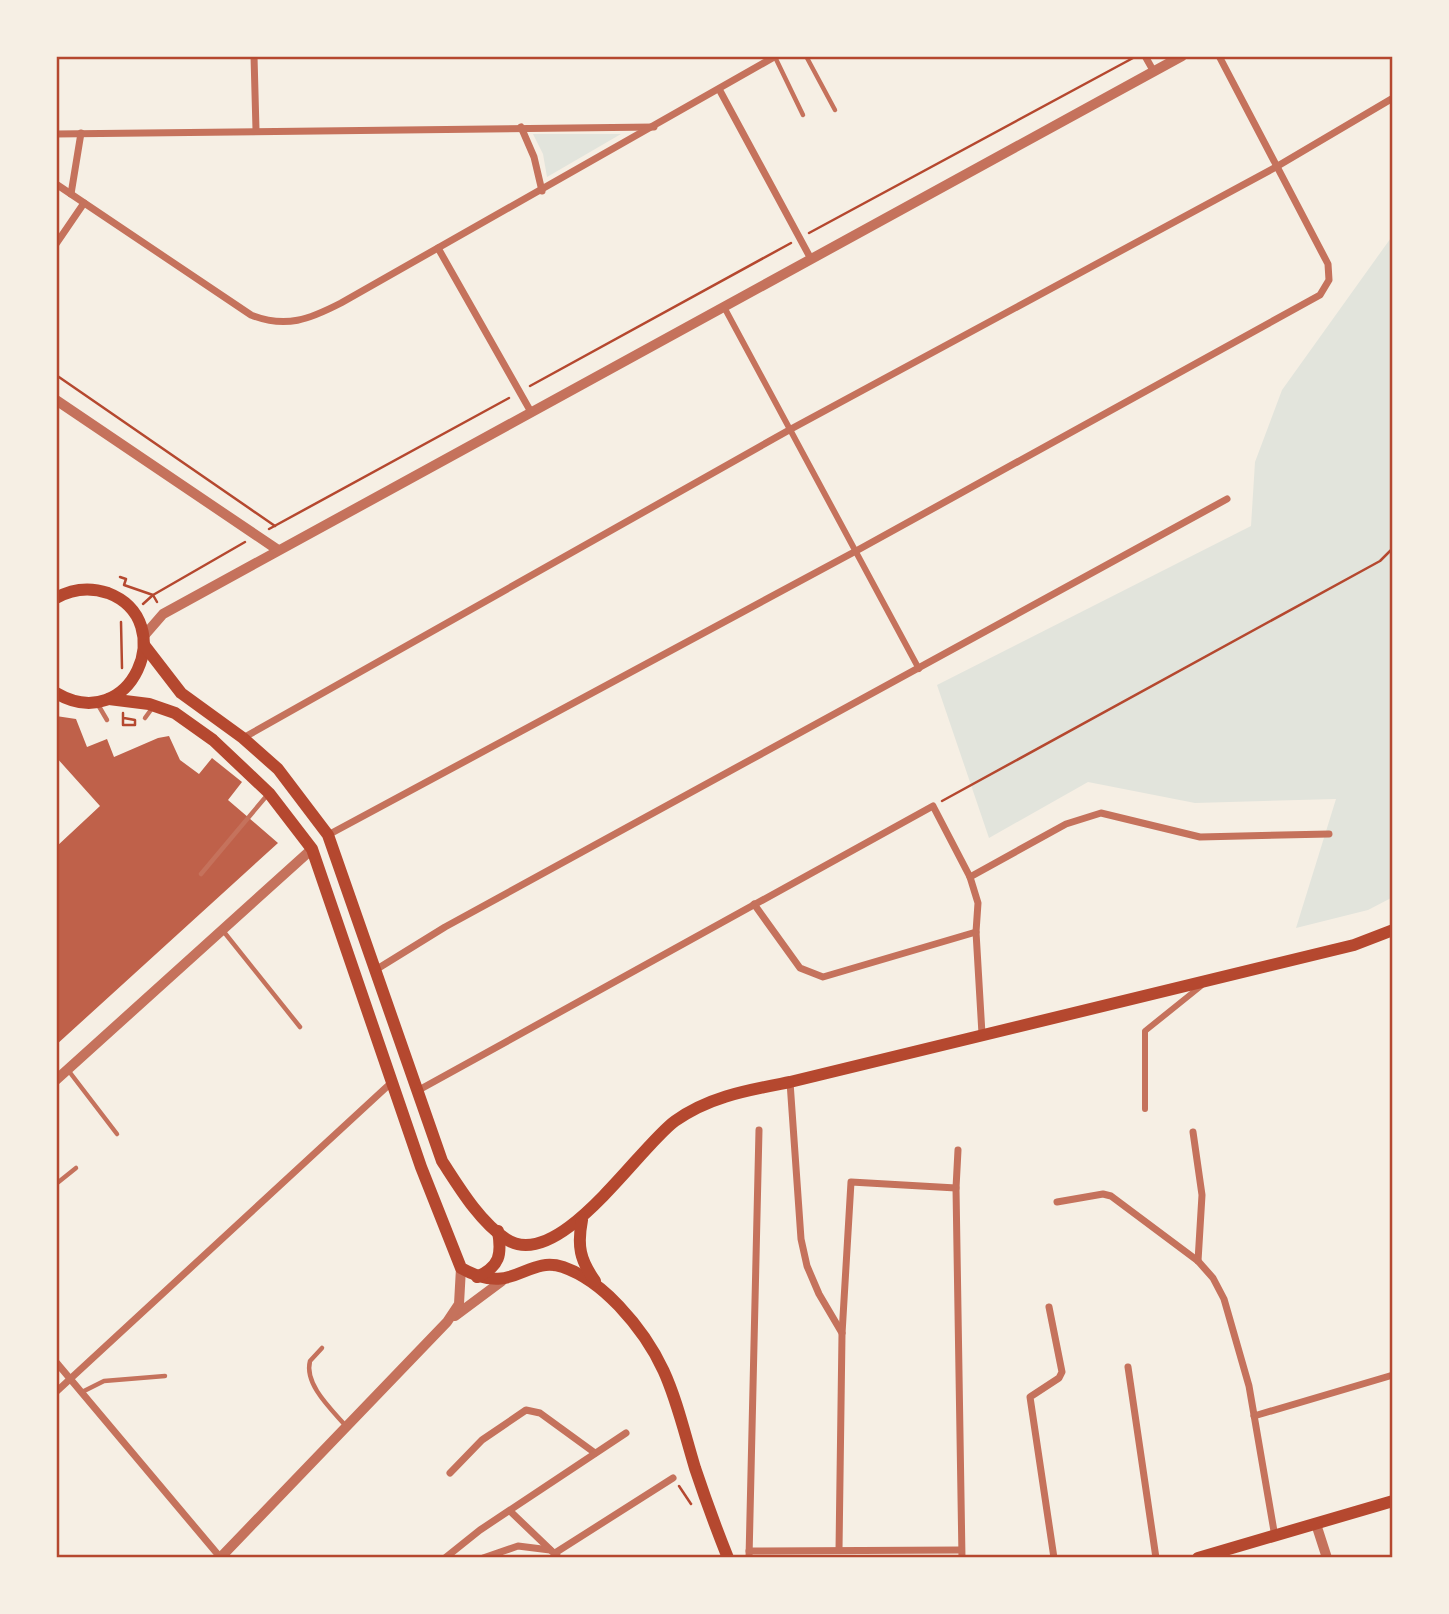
<svg xmlns="http://www.w3.org/2000/svg" width="1449" height="1614" font-family="'Crimson Pro',serif">
<style>
.green{fill:#e2e4dc}
.building{fill:#bf614a}
.lines{fill:none;stroke-linecap:round;stroke-linejoin:round}
.path{stroke:#b5482f;stroke-width:2.5}
.service{stroke:#c5725c;stroke-width:4.5}
.pedestrian{stroke:#c5725c;stroke-width:6}
.minor{stroke:#c5725c;stroke-width:7}
.tertiary{stroke:#c5725c;stroke-width:10}
.secondary{stroke:#b5482f;stroke-width:12}
.neatline{fill:none;stroke:#b5482f;stroke-width:2.5}
</style>
<rect width="100%" height="100%" fill="#f6efe4"/>
<g class="green">
<path d="M533,134H621L547,177L543,154Z"/>
<path d="M1393,235V897L1368,910L1296,928L1336,799L1195,803L1088,782L989,838L937,685L1251,526L1255,462L1282,390Z"/>
</g>
<path class="building" d="M56,716L76,719L87,747L107,739L114,757L158,738L169,736L180,760L199,774L212,758L242,782L228,800L278,843L56,1045V847L100,806L56,757Z"/>
<g class="lines">
<g class="path">
<path d="M809,233L1133,58"/>
<path d="M56,375L275,526"/>
<path d="M530,386L791,243"/>
<path d="M269,529L509,398"/>
<path d="M120,577L126,579L124,585L153,595L157,602"/>
<path d="M143,604L153,595L245,542"/>
<path d="M121,622L122,668"/>
<path d="M123,713V725H135V720L124,718"/>
<path d="M942,801L1380,561L1393,548"/>
<path d="M679,1486L691,1504"/>
</g>
<g class="service">
<path d="M806,56L835,110"/>
<path d="M775,57L803,115"/>
<path d="M97,703L107,720"/>
<path d="M145,718L153,707"/>
<path d="M201,874L269,793"/>
<path d="M224,932L300,1027"/>
<path d="M68,1070L117,1134"/>
<path d="M56,1184L76,1168"/>
<path d="M322,1348L310,1361C304,1384 331,1409 345,1425"/>
<path d="M82,1392L104,1381L165,1376"/>
</g>
<g class="pedestrian">
<path d="M724,307L919,669"/>
<path d="M1145,1109V1031L1201,986"/>
</g>
<g class="minor">
<path d="M254,56L256,130"/>
<path d="M1145,56L1154,72"/>
<path d="M719,89L811,259"/>
<path d="M521,127L534,157L542,191"/>
<path d="M56,134L654,127"/>
<path d="M56,184L251,315C286,329 310,319 341,303L776,56"/>
<path d="M71,194L81,133"/>
<path d="M56,244L84,203"/>
<path d="M438,248L531,412"/>
<path d="M243,738L791,429L1276,167L1393,98"/>
<path d="M328,835L856,551L1320,295L1329,280L1328,264L1219,56"/>
<path d="M970,877L1066,824L1101,813L1200,837L1329,834"/>
<path d="M754,904L800,968L823,977L976,932"/>
<path d="M377,969L445,927L1227,499"/>
<path d="M790,1082L801,1239L807,1266L819,1294L842,1333"/>
<path d="M417,1091L933,806L970,877L978,903L976,932L982,1034"/>
<path d="M1193,1132L1202,1195L1198,1261"/>
<path d="M958,1150L956,1188L962,1558"/>
<path d="M1057,1202L1103,1194L1111,1196L1198,1261L1213,1278L1224,1299L1249,1386L1275,1537"/>
<path d="M1049,1307L1062,1372L1059,1378L1030,1397L1054,1558"/>
<path d="M56,1362L220,1557"/>
<path d="M1128,1367L1156,1558"/>
<path d="M56,1392L392,1082"/>
<path d="M1254,1416L1393,1375"/>
<path d="M450,1473L482,1440L526,1410L540,1413L595,1453"/>
<path d="M511,1512L559,1558"/>
<path d="M839,1550L842,1334L851,1182L956,1188"/>
<path d="M749,1551L961,1550"/>
<path d="M555,1553L673,1478"/>
<path d="M445,1558L480,1530L626,1433"/>
<path d="M483,1558L518,1546L550,1550"/>
<path d="M749,1558L759,1130"/>
</g>
<g class="tertiary">
<path d="M56,400L278,550"/>
<path d="M143,637L163,614L1182,56"/>
<path d="M56,1080L312,849"/>
<path d="M455,1316L502,1281"/>
<path d="M1316,1524L1327,1558"/>
<path d="M220,1558L447,1322L459,1304L461,1268"/>
</g>
<g class="secondary">
<path d="M56,598C72,589 90,587 108,593C181,621 131,737 56,693"/>
<path d="M144,645L181,693L243,738L278,769L328,835L442,1161C459,1187 479,1221 506,1239C558,1274 638,1148 675,1121C710,1096 749,1090 790,1082L1354,945L1393,930"/>
<path d="M109,699L149,704L175,713L213,740L269,793L312,849L421,1167L461,1268C514,1298 525,1255 563,1267C586,1275 603,1289 619,1306C669,1359 675,1401 695,1468C705,1498 716,1528 728,1558"/>
<path d="M582,1220C577,1246 580,1260 595,1281"/>
<path d="M477,1277C500,1266 502,1255 498,1231"/>
<path d="M1198,1558L1393,1501"/>
</g>
</g>
<rect width="1449" height="1614" fill="none" stroke="#f6efe4" stroke-width="116"/>
<rect x="58" y="58" width="1333" height="1498" class="neatline"/>
</svg>
